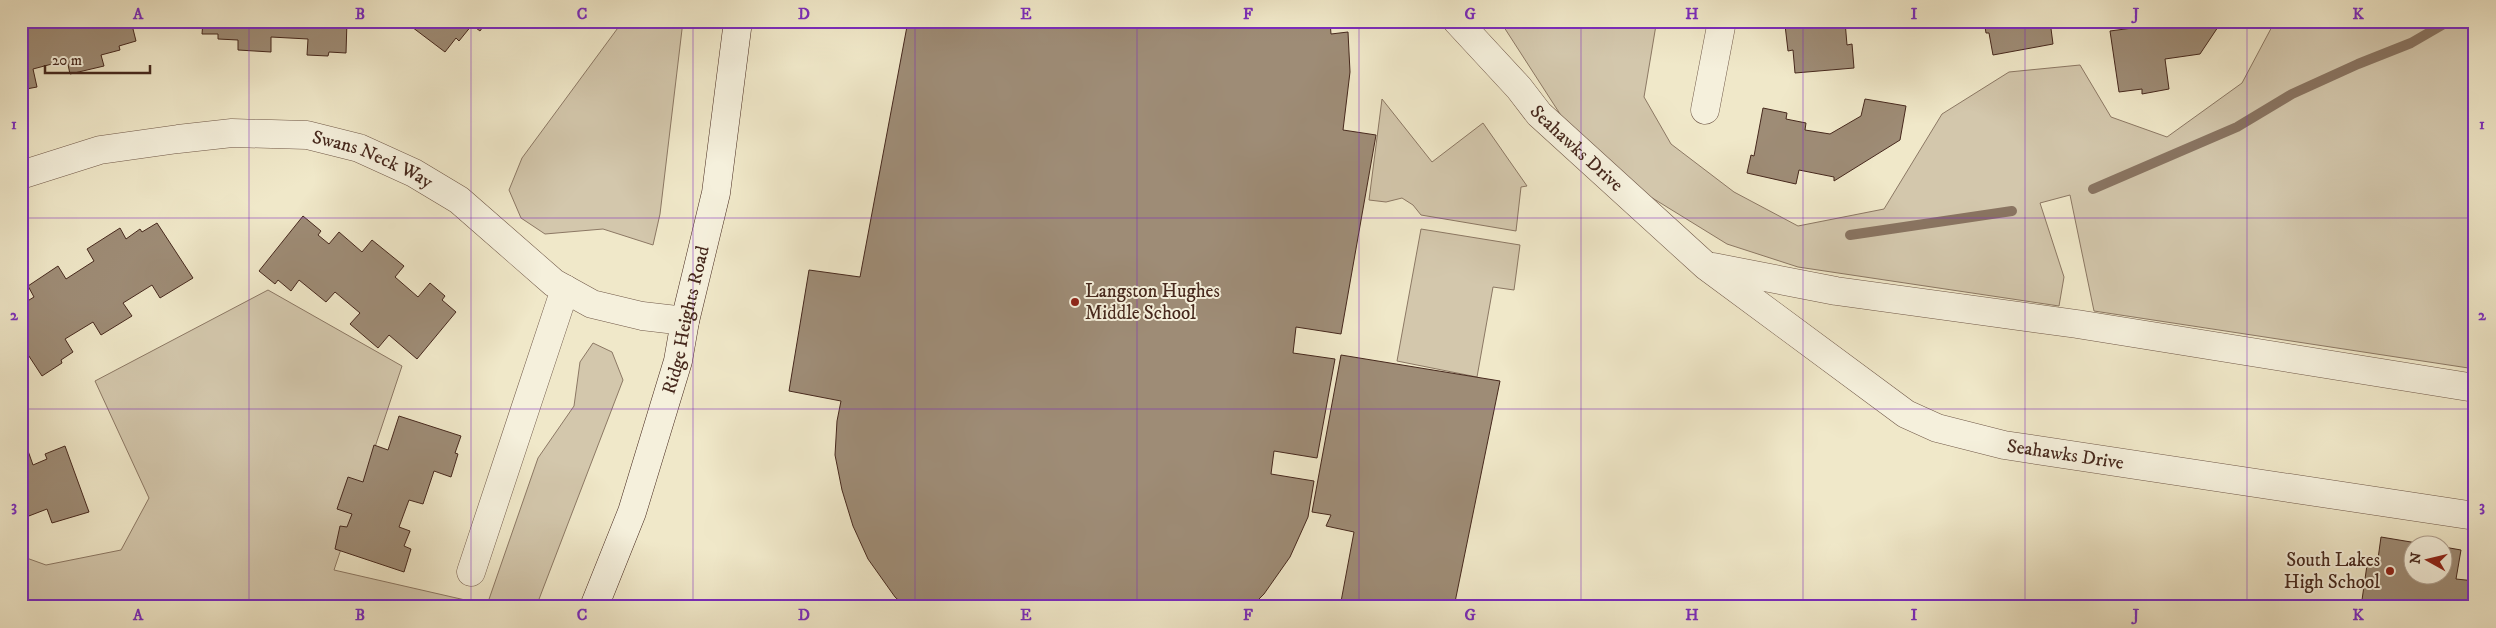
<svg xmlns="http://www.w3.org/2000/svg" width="2496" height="628" font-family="'IM FELL DW Pica',serif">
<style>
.green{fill:#d3c7ac;stroke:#8c7864}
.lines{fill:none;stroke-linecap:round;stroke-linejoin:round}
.stream{stroke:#897461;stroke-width:10}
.building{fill:#9e8c76;stroke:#46281d}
.street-casing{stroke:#705848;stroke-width:29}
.secondary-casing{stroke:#46281d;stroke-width:29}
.street{stroke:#f5f0dc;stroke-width:28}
.secondary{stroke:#f5f0dc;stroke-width:28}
.grid{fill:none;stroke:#7b2cbf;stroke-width:1;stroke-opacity:0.55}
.poi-dot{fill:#8f2418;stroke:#f5f0dc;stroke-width:2}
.labels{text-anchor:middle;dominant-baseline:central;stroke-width:4;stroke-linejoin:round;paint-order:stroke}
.street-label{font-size:19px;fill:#46281d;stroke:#f5f0dc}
.poi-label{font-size:19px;fill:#46281d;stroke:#f5f0dc;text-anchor:start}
.neatline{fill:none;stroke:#7b2cbf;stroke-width:2}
.grid-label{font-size:16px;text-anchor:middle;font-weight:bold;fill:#7b2cbf}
</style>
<rect width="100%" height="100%" fill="#f0e8c9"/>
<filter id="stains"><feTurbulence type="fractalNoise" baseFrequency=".004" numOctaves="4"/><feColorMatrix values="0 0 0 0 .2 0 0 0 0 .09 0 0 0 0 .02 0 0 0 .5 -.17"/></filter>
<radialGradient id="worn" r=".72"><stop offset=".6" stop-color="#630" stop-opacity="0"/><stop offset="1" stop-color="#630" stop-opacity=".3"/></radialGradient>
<g class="green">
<path d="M623,21H683L660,214L653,245L603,229L545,234L521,218L509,190L522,158Z"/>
<path d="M1500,21H1641L1656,25L1644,97L1671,144L1734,192L1798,226L1884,209L1942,114L2009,72L2080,65L2111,117L2167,137L2242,83L2275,21H2475V369L2094,311L2070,195L2040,203L2064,277L2059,306L1798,267L1727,244L1641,191L1562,117Z"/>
<path d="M1382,99L1432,162L1483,123L1527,186L1521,187L1516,231L1421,215L1413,205L1402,198L1386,202L1369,200Z"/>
<path d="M1421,229L1520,245L1514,290L1493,287L1477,377L1397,361Z"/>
<path d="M268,290L402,366L334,570L487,605L538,458L574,406L580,362L593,343L612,352L623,380L536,607H21V556L46,565L121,550L149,498L95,381Z"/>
</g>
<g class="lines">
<g class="stream">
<path d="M2093,189L2237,127L2292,94L2358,64L2411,43L2449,21"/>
<path d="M1850,235L2012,211"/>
</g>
</g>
<g class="building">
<path d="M21,21H131L136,41L119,46L120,50L101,55L104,66L70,74L67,60L33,69L37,87L21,90Z"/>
<path d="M203,21H347L346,53L329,52L328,56L307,55L308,39L271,37V52L238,50V40L218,39V34H202Z"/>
<path d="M404,21H487L480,31L472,25L459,41L456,38L445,52Z"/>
<path d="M908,21H1330L1331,34L1348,32L1350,72L1343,130L1376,135L1341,334L1296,327L1293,353L1335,359L1317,458L1274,451L1271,474L1314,481L1308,517L1290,557L1264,594L1251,607H906L895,597L868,559L853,526L842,490L835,455L837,421L841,401L789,391L809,270L860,277Z"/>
<path d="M1795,21H1845L1847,45L1852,44L1854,68L1795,73L1793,50L1788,51L1785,25L1795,24Z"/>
<path d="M1984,21H2050L2053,44L1993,55L1989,33H1986Z"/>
<path d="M2155,21H2222L2200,54L2165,59L2169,89L2142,94V89L2119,92L2110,31L2155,25Z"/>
<path d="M1865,99L1906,106L1900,140L1834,181V177L1799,170L1796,184L1747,173L1751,155L1754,156L1763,108L1787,113L1786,119L1806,123L1805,130L1830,134L1861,116Z"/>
<path d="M303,216L321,231L318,235L329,244L339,232L362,252L372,240L404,266L395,277L418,297L430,283L445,296L442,300L456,312L417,359L389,335L378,348L350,324L360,313L335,292L326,302L299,280L291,291L278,280L275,284L259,271Z"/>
<path d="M157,223L193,278L160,298L152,285L123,303L132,316L101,335L93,322L65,339L73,352L61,360L62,363L42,376L21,344V305L34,297L28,286L58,266L66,279L94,261L87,249L120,228L126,239L140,229L142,232Z"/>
<path d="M1341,355L1500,381L1454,607H1340L1354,532L1326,526L1331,515L1312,512Z"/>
<path d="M399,416L461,436L455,453L458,454L451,477L434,471L423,504L409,500L399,527L410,531L404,546L411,549L404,572L335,549L340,526L347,527L352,514L337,509L348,477L363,482L374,445L388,450Z"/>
<path d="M65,446L89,512L52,523L47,509L21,519V450L27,448L33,465L47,459L45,454Z"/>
<path d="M2381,537L2435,546H2414V576H2444V547L2461,550L2456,579L2475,581V607H2361L2367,565L2377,566Z"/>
</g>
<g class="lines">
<g class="street-casing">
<g id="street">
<path id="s1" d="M1457,21L1519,88L1539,114L1706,266L1906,414L1937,428L2004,445L2475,516"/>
<path d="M1705,110L1722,21"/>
<path id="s2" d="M21,175L100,150L178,139L232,133L307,135L359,148L414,173L459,200L554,283L592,304L642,316L685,321"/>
<path d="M1713,267L1836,291L2077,324L2475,388"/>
<path d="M471,572L565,289"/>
</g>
</g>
<g class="secondary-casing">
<g id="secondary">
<path id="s3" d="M594,607L632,512L678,361L685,321L716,193L738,21"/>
</g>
</g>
<use href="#street" class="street"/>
<use href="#secondary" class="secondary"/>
</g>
<path class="grid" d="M249,21V607M471,21V607M693,21V607M915,21V607M1137,21V607M1359,21V607M1581,21V607M1803,21V607M2025,21V607M2247,21V607M21,218H2475M21,409H2475"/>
<g class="poi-dot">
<circle cx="1075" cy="302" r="5"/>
<circle cx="2390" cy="571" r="5"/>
</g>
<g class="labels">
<g class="street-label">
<text stroke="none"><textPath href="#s1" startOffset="175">Seahawks Drive</textPath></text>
<text stroke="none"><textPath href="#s2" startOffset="361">Swans Neck Way</textPath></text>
<text stroke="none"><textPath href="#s3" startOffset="302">Ridge Heights Road</textPath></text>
<text stroke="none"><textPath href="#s1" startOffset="764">Seahawks Drive</textPath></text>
</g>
<g class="poi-label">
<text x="1085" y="291">Langston Hughes<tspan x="1085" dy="22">Middle School</tspan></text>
<text x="2380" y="560" text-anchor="end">South Lakes<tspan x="2380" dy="22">High School</tspan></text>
</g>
</g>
<rect width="2496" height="628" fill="none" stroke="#f0e8c9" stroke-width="55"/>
<g transform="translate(2428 560) rotate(278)"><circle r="24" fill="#f5f0dc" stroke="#afa090"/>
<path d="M0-4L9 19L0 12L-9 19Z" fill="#8f2418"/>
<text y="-8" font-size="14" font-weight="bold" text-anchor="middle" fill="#46281d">N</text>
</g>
<path d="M45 65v8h105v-8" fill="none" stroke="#46281d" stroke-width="2.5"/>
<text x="52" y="65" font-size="15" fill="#46281d" stroke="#f5f0dc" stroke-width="4" paint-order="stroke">20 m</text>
<rect x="28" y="28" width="2440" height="572" class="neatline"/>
<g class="grid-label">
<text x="138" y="19">A</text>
<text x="360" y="19">B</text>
<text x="582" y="19">C</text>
<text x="804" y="19">D</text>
<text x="1026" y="19">E</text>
<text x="1248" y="19">F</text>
<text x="1470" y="19">G</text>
<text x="1692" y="19">H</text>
<text x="1914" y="19">I</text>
<text x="2136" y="19">J</text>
<text x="2358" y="19">K</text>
<text x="14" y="129">1</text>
<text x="2482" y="129">1</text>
<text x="14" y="320">2</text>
<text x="2482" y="320">2</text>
<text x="14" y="511">3</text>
<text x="2482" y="511">3</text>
<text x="138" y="620">A</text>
<text x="360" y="620">B</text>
<text x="582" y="620">C</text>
<text x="804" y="620">D</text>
<text x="1026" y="620">E</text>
<text x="1248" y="620">F</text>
<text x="1470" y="620">G</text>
<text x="1692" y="620">H</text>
<text x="1914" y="620">I</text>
<text x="2136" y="620">J</text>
<text x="2358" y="620">K</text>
</g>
<rect width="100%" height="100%" filter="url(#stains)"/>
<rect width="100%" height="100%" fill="url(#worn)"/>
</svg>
